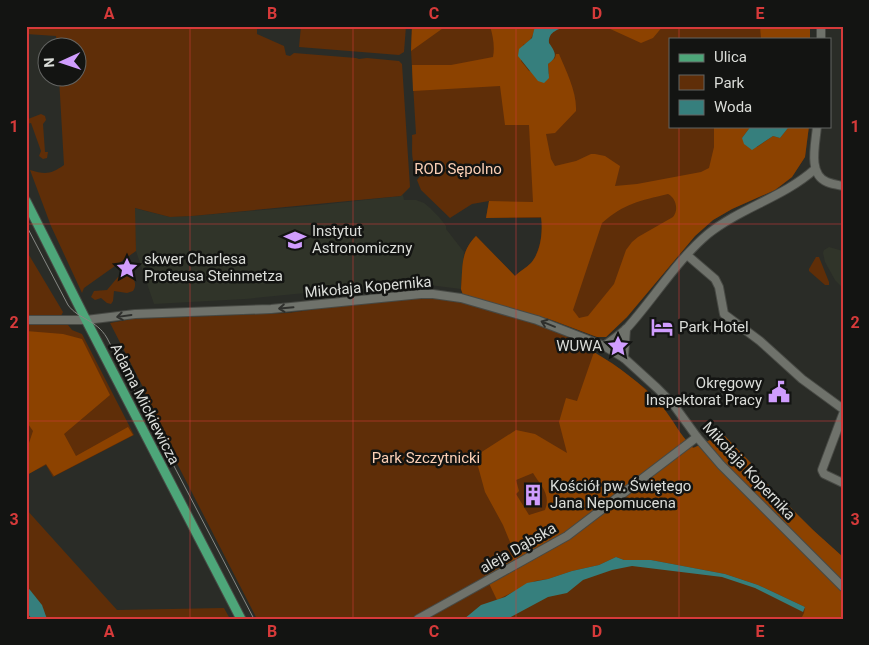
<svg xmlns="http://www.w3.org/2000/svg" width="869" height="645" font-family="Roboto,sans-serif">
<style>
.built{fill:#303429}
.green{fill:#5f2e08}
.forest{fill:#8c4200;fill-rule:evenodd}
.water{fill:#367f7d}
.lines{fill:none;stroke-linecap:round;stroke-linejoin:round}
.minor-casing{stroke:#474944;stroke-width:10}
.major-casing{stroke:#474944;stroke-width:11}
.minor{stroke:#6f726b;stroke-width:8}
.major{stroke:#4da679;stroke-width:9}
.tram{stroke:#878985;stroke-width:1}
.oneway{stroke:#2f302d}
.grid{fill:none;stroke:#d63a3a;stroke-width:1;stroke-opacity:0.55}
.labels{text-anchor:middle;dominant-baseline:central;stroke-width:5;stroke-linejoin:round;paint-order:stroke}
.park-label{font-size:15px;fill:#fbcfb5;stroke:#131412}
.poi-label{font-size:15px;fill:#dbddd9;stroke:#131412;text-anchor:start}
.street-label{font-size:15px;fill:#dbddd9;stroke:#131412}
.neatline{fill:none;stroke:#d63a3a;stroke-width:2}
.grid-label{font-size:16px;text-anchor:middle;font-weight:bold;fill:#d63a3a}
</style>
<rect width="100%" height="100%" fill="#2a2c27"/>
<g class="built">
<path d="M403,195L404,200H416L424,203L430,208L439,217L446,226V229L464,252L461,289L429,285L384,287L337,293L336,290L245,299L154,304L136,251L134,208L170,217L192,216L319,205L401,196Z"/>
<path d="M829,247L843,251V288L835,280L825,262L823,253L824,250Z"/>
</g>
<g class="green">
<path d="M26,26H257V34L284,46L286,55L290,56L294,53L356,58L359,59L367,58L399,61L402,64L410,187L401,196L192,216L170,217L135,208L136,251L84,288L82,293L51,226L30,170C46,175 51,174 64,165L59,78H78V48L57,47L56,36L26,34Z"/>
<path d="M301,26H406L404,52L399,55L299,47Z"/>
<path d="M412,26H810V39H670V126H809L805,157L792,177L775,190L732,209L713,220L695,236L627,317L606,337H597L549,319L463,295L461,289C463,267 460,252 476,236L515,276C520,271 526,268 531,263C541,251 542,233 542,218H486L489,201L472,204L450,218L421,190L417,180L421,175L420,171C409,166 413,146 412,135L416,134L411,51Z"/>
<path d="M41,114L45,116L46,120L43,124L45,152H48L47,158L43,159L39,156L41,151L31,123L27,124V122L28,119Z"/>
<path d="M26,250L63,312L61,316L72,330L82,334L134,435L53,477L46,465L26,475Z"/>
<path d="M816,257H819L829,282V285H825L809,271V269Z"/>
<path d="M126,274C134,277 138,284 133,291L127,293L114,291L113,301L111,304L107,303L101,298L95,300L91,297L94,291L107,290L118,277Z"/>
<path d="M405,297H435L470,303L520,318L596,346L594,353L612,363L646,389L662,407L682,436L722,475L750,462C773,495 812,529 843,557V619H257L147,405L145,391L110,323L132,319L288,313Z"/>
<path d="M26,509L117,610L224,608L230,619H26Z"/>
</g>
<g class="forest">
<path d="M412,26H446L411,51Z"/>
<path d="M490,26H535C533,36 532,40 523,45L521,61L529,71L549,74L548,64L555,58L556,54H559C566,71 577,92 576,111L555,133L546,134L551,159L555,166L576,161L591,154H595L605,156L620,166L615,186L637,184L701,172L709,168L714,147V126H751L742,138L757,147L773,136L780,138L788,128L787,126H809L805,157L792,177L775,190L732,209L713,220L695,236L627,317L606,337H597L549,319L463,295L461,289C463,267 460,252 476,236L515,276C520,271 526,268 531,263C541,251 543,233 541,217L486,218L489,201L533,202L529,125H505L500,86L413,91L412,65H451L493,57C495,47 493,36 490,26ZM668,194C676,198 679,210 673,217L638,237L632,242L626,250L614,284L588,316L579,318L573,310L602,223C625,203 639,201 668,194Z"/>
<path d="M601,26H663L653,38L641,43L606,27Z"/>
<path d="M760,26H810V39H761Z"/>
<path d="M26,331L63,334L82,339L110,395L64,434L76,456L128,427L133,435L54,476L46,464L27,475L26,452L33,431L26,421Z"/>
<path d="M594,352C619,367 641,383 661,405C673,419 679,434 693,448L723,434L750,462L763,480L813,530L843,557V619H801L804,613L805,607L758,585L725,574L651,560H624L616,557L599,565L572,571L548,579L535,581L497,600L483,571L515,554L503,525L485,492L476,459L477,455L516,430L535,434L567,453L559,422L566,398L577,401ZM533,473C541,486 551,494 545,510L529,515L516,494L519,491L516,480Z"/>
</g>
<g class="water">
<path d="M535,26H569C559,29 548,31 549,43C556,53 558,57 548,64L549,78L544,83L538,81L518,56L519,49L532,38Z"/>
<path d="M751,126H787L788,128L780,138L773,136L752,150L744,144L742,138Z"/>
<path d="M616,557L624,560H651L725,574L758,585L805,607L803,612L755,588L722,577L632,566L612,570L583,580L567,593L548,597L507,619H464L481,605L505,597L527,583L548,579L572,571L599,565Z"/>
<path d="M26,585L42,605L47,619H32L26,612Z"/>
</g>
<g class="lines">
<g class="minor-casing">
<g id="minor">
<path d="M821,26V39"/>
<path d="M817,126C816,142 807,174 827,182C832,184 838,185 843,186"/>
<path d="M687,255L715,279L719,287L724,314L760,341L802,379L843,409"/>
<path d="M26,320H86L135,314L271,309L421,294H433L461,298L537,320L604,346L624,358L657,388L673,404L697,437L721,465L843,587"/>
<path d="M604,346C612,340 621,334 628,327C654,298 678,259 708,234C740,208 784,197 815,169"/>
<path d="M624,358L626,329"/>
<path d="M843,414L822,470L824,474L843,483"/>
<path d="M418,619L567,536L697,437"/>
</g>
</g>
<g class="major-casing">
<path id="major" d="M26,201L86,320L241,619"/>
</g>
<use href="#minor" class="minor"/>
<use href="#major" class="major"/>
<path class="tram" d="M26,225L68,305C79,320 96,319 107,338L254,619"/>
</g>
<defs><path id="oneway-shaft" d="M-6 0H5M1.5-3L5.5 0L1.5 3" fill="none" stroke-width="1.6" stroke-linecap="round" stroke-linejoin="round" transform="scale(1.25)"/></defs>
<g class="oneway">
<use href="#oneway-shaft" transform="translate(286 308) rotate(175)"/>
<use href="#oneway-shaft" transform="translate(124 316) rotate(172)"/>
<use href="#oneway-shaft" transform="translate(548 324) rotate(-158)"/>
</g>
<path class="grid" d="M190,26V619M353,26V619M516,26V619M679,26V39M679,126V619M26,224H843M26,421H843"/>
<defs>
<g id="university-bare" transform="scale(1.725)"><path d="M0-5L7-2L0 1L-7-2ZM-4 1L0 2.5L4 1V4Q0 6-4 4Z" fill="#d09dfe" stroke="#131412" stroke-width="2.5" paint-order="stroke"/></g>
<g id="sight-bare" transform="scale(1.725)"><path d="M0-6L1.8-2.2L6-1.7L2.9 1.2L3.7 5.4L0 3.3L-3.7 5.4L-2.9 1.2L-6-1.7L-1.8-2.2Z" fill="#d09dfe" stroke="#131412" stroke-width="2.5" paint-order="stroke"/></g>
<g id="hotel-bare" transform="scale(1.725)"><path d="M-6-4.5h1.5V1H6V5H4.5V3h-9V5H-6ZM-4 0a1.8 1.8 0 1 1 3.6 0ZM.5 0V-2.5h3Q6-2.5 6 0Z" fill="#d09dfe" stroke="#131412" stroke-width="2.5" paint-order="stroke"/></g>
<g id="civic-bare" transform="scale(1.725)"><path d="M-.6-6.5H3V-4.5H.6V-3L4-1V1h2V6H-6V1h2V-1L-.6-3ZM-1.2 2.5V6h2.4V2.5Z" fill="#d09dfe" stroke="#131412" stroke-width="2.5" paint-order="stroke"/></g>
<g id="building-bare" transform="scale(1.725)"><path d="M-4-6H4V6H1V3H-1V6H-4ZM-2.5-4.3h1.7v1.8h-1.7ZM.8-4.3h1.7v1.8H.8ZM-2.5-1h1.7V.8h-1.7ZM.8-1h1.7V.8H.8Z" fill="#d09dfe" stroke="#131412" stroke-width="2.5" paint-order="stroke"/></g>
</defs>
<g fill-rule="evenodd">
<use href="#university-bare" x="295" y="240"/>
<use href="#sight-bare" x="127" y="268"/>
<use href="#hotel-bare" x="662" y="327"/>
<use href="#sight-bare" x="618" y="346"/>
<use href="#civic-bare" x="779" y="392"/>
<use href="#building-bare" x="533" y="495"/>
</g>
<g class="labels">
<g class="park-label">
<text x="458" y="169">ROD Sępolno</text>
<text x="426" y="458">Park Szczytnicki</text>
</g>
<g class="poi-label">
<text x="312" y="231">Instytut<tspan x="312" dy="17">Astronomiczny</tspan></text>
<text x="144" y="259">skwer Charlesa<tspan x="144" dy="17">Proteusa Steinmetza</tspan></text>
<text x="679" y="327">Park Hotel</text>
<text x="602" y="346" text-anchor="end">WUWA</text>
<text x="762" y="383" text-anchor="end">Okręgowy<tspan x="762" dy="17">Inspektorat Pracy</tspan></text>
<text x="550" y="486">Kościół pw. Świętego<tspan x="550" dy="17">Jana Nepomucena</tspan></text>
</g>
<g class="street-label">
<text transform="translate(368 287) rotate(-5)">Mikołaja Kopernika</text>
<text transform="translate(145 404) rotate(63)">Adama Mickiewicza</text>
<text transform="translate(749 471) rotate(47)">Mikołaja Kopernika</text>
<text transform="translate(518 548) rotate(-30)">aleja Dąbska</text>
</g>
</g>
<rect width="869" height="645" fill="none" stroke="#131412" stroke-width="55"/>
<rect x="669" y="38" width="162" height="90" fill="#131412" stroke="#636462"/>
<rect x="679" y="54" width="25" height="8" fill="#4da679" stroke="#636462"/>
<text x="714" y="62" font-size="15" fill="#dbddd9">Ulica</text>
<rect x="679" y="75" width="25" height="15" fill="#5f2e08" stroke="#636462"/>
<text x="714" y="88" font-size="15" fill="#dbddd9">Park</text>
<rect x="679" y="100" width="25" height="15" fill="#367f7d" stroke="#636462"/>
<text x="714" y="112" font-size="15" fill="#dbddd9">Woda</text>
<g transform="translate(62 62) rotate(267)"><circle r="24" fill="#131412" stroke="#636462"/>
<path d="M0-4L9 19L0 12L-9 19Z" fill="#d09dfe"/>
<text y="-8" font-size="14" font-weight="bold" text-anchor="middle" fill="#dbddd9">N</text>
</g>
<rect x="28" y="28" width="814" height="590" class="neatline"/>
<g class="grid-label">
<text x="109" y="19">A</text>
<text x="272" y="19">B</text>
<text x="434" y="19">C</text>
<text x="597" y="19">D</text>
<text x="760" y="19">E</text>
<text x="14" y="132">1</text>
<text x="855" y="132">1</text>
<text x="14" y="328">2</text>
<text x="855" y="328">2</text>
<text x="14" y="525">3</text>
<text x="855" y="525">3</text>
<text x="109" y="637">A</text>
<text x="272" y="637">B</text>
<text x="434" y="637">C</text>
<text x="597" y="637">D</text>
<text x="760" y="637">E</text>
</g>
</svg>
